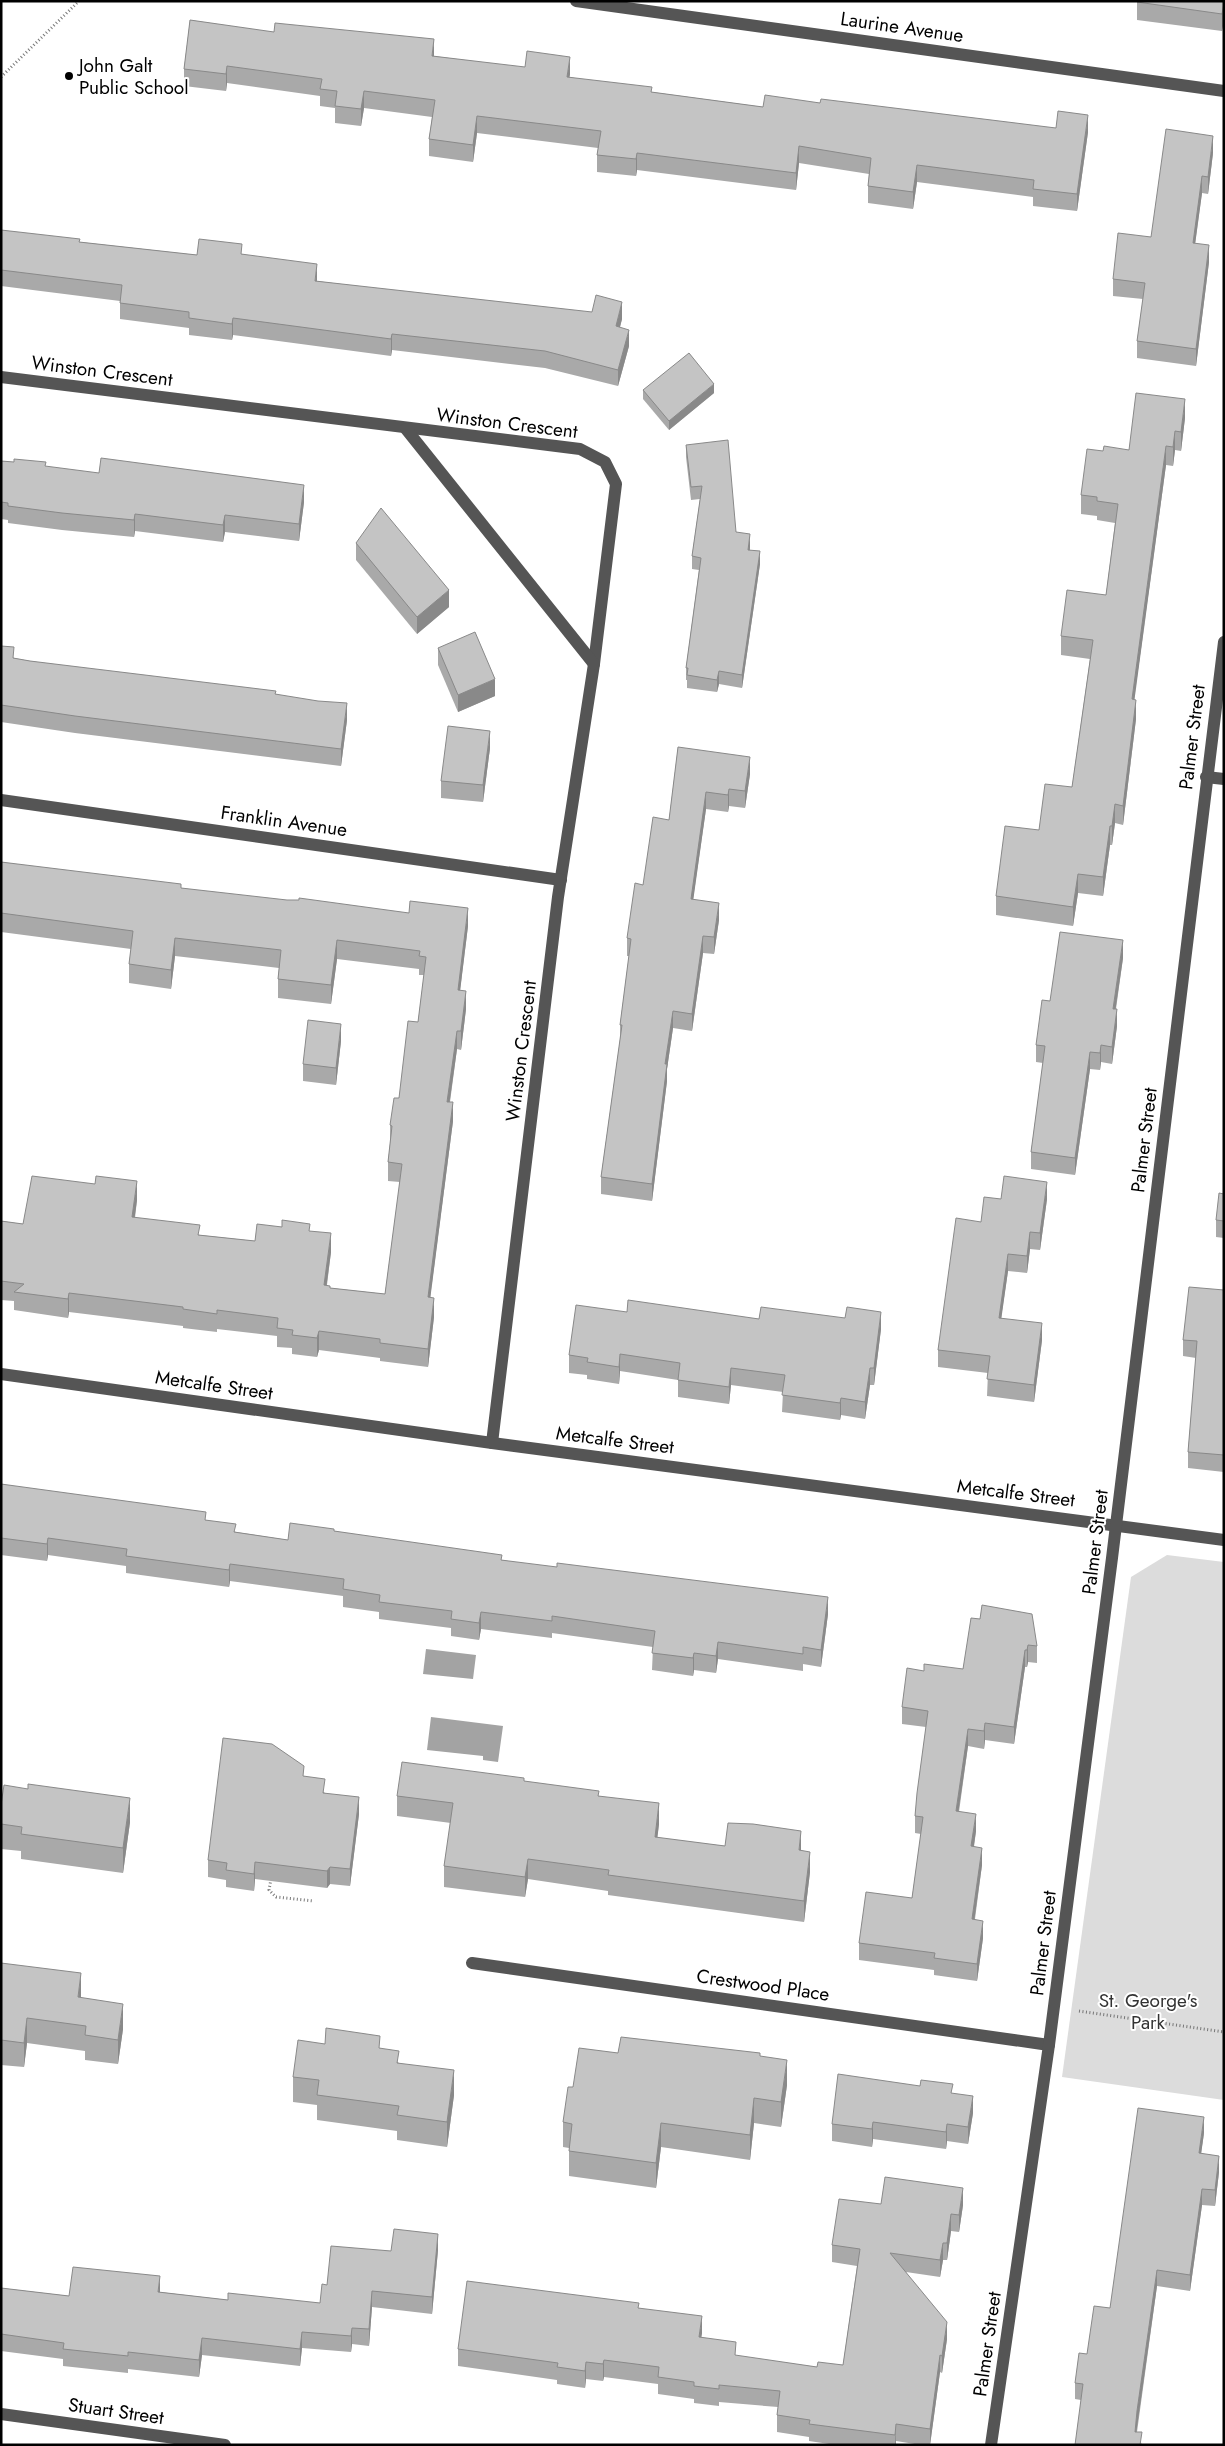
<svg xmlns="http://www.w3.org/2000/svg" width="1225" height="2446" font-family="Jost,sans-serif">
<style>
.green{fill:#dcdcdc}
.water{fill:#a3a3a3}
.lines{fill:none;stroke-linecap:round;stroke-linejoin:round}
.path{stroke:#777;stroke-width:3;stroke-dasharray:1 2.5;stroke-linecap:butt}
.minor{stroke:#555;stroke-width:12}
.wall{fill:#a9a9a9}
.shaded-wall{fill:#898989}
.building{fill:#c4c4c4;stroke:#898989}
.poi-dot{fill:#000;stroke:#fff;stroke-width:2}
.labels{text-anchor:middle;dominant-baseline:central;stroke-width:4;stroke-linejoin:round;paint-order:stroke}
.street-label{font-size:19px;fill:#000;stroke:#fff}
.poi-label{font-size:19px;fill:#000;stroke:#fff;text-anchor:start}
.park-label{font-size:19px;fill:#333;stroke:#fff}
</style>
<rect width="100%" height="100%" fill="#fff"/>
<path class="green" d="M1167,1555L1224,1562V2100L1062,2077L1131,1577Z"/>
<g class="water">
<path d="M426,1649L476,1655L473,1679L423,1674Z"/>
<path d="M431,1717L503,1726L498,1762L483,1760V1756L427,1750Z"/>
</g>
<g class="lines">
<g class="path">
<path d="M1,77L79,1"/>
<path d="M271,1879L269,1890L276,1897L314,1901"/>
<path d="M1079,2011L1224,2032"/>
</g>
<g class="minor">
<path d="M576,1L1224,91"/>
<path d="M1,377L580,449L605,462L616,484L594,664L558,897L492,1443"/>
<path d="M406,429L594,664"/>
<path d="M1206,777L1224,779"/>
<path d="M1,800L561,880"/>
<path d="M1,1374L492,1443L1224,1540"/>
<path d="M472,1963L1049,2045"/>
<path d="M1,2414L225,2445"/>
<path d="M991,2445L1049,2045L1112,1558L1224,642"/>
</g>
</g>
<g class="wall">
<path d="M1137,1H1224V20L1222,31L1137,20Z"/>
<path d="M190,20L434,56L570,74L569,77L652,92L763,107L820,103L1088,132L1077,211L1033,206V197L917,182L913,209L868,203V186L869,174L799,163L796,190L637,170L636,176L597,172V155L598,148L477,133L473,162L429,156V139L432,117L364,108L361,126L335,123V108L320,106V96L227,83L226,91L184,86V69Z"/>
<path d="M1213,153L1208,194L1202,193L1195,243L1209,262L1196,366L1137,358V341L1143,299L1113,296V279L1151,237Z"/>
<path d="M1,230L80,242L197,255L242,254L317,281L622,319L620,327L629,346L618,386L545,368L392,350L391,356L233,335L232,340L189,335V328L120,319V301L1,286Z"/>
<path d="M643,390L714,393L669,430L643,399Z"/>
<path d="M1185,418L1181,451L1175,450L1173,466L1166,465L1134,700L1136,719L1123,825L1115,823L1112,845H1110L1103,896L1078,893L1073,926L996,915V896L1039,830L1072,787L1090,659L1061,655V636L1106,595L1115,523L1097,520V516L1081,514V495L1103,451L1129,450Z"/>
<path d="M686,445L736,532L750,547V550L760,564L742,688L719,684L717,692L687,688V680H686V668L699,570L692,569V556L700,499L691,500L686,457Z"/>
<path d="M1,461L304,502L299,541L225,532L223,542L135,531L134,537L62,530L8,523V520L1,519Z"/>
<path d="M356,543L449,607L417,634L356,560Z"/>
<path d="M1,646L14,658L30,661L276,694L347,720L341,766L75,733L1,722Z"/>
<path d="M438,648L495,696L458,712L438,665Z"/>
<path d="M678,747L750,774L745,808L729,806L728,812L706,809L693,899L719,920L714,954L703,953L692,1031L673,1028L667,1069V1081L652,1201L601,1194V1177L620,1040V1025L629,956H627V938L643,885L669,820Z"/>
<path d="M490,748L483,802L441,798V781Z"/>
<path d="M1,862L181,888L468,926L460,990L466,1009L461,1050L457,1049L450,1102L453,1121L430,1298L434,1317L428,1367L380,1361V1358L319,1350L317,1357L292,1354V1348L277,1347V1336L217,1329V1332L183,1328V1326L69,1312L68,1318L14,1310V1301L1,1300V1221L23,1224L137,1200L135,1218L200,1235L255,1241L310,1231L331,1252L327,1285L330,1288L385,1294L400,1182L388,1181V1162L390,1144V1125L399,1098L418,1022L424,975H419V969L337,959L331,1004L278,998V979L279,968L175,956L171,989L129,983V964L131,949L1,932Z"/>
<path d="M1123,958L1116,1009L1117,1026L1112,1064L1101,1062L1100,1070L1090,1069L1075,1175L1031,1169V1152L1043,1063L1036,1062V1045L1050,1001Z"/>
<path d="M341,1041L336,1085L303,1081V1064Z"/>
<path d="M1224,1194V1238L1216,1237V1220Z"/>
<path d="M1047,1199L1040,1250L1030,1249L1027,1273L1008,1271L1001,1318L1042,1340L1034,1402L987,1396L988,1373L938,1367V1350L981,1222Z"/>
<path d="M1224,1290V1472L1188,1468V1452L1196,1358L1183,1356V1340Z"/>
<path d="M627,1312L759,1319L881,1329L874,1385H870L865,1419L841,1415L840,1420L782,1412L783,1392L731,1385L729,1404L678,1397V1380L620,1371L619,1384L587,1379V1375L569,1373V1355Z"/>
<path d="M1,1484L206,1520L236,1532L288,1540L334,1531L502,1560L828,1614L821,1667L803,1664V1671L718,1659L716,1673L694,1670L693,1676L652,1670L653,1647L552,1633V1638L481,1629L479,1640L451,1636V1628L379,1619V1612L343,1607V1596L230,1581L229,1587L126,1573V1566L48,1555L47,1561L1,1555Z"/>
<path d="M980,1619L1037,1646V1663L1028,1662L1027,1667H1025L1014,1744L985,1740L984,1749L968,1746L959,1812L976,1831L974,1847L982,1865L975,1919L983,1938L977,1981L934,1975V1970L859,1960V1943L912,1898L921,1834L915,1833V1816L926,1727L902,1724V1707L924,1671L963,1669Z"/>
<path d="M304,1776L325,1793L359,1814L350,1886L330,1884L327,1888L255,1879L254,1891L226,1887V1880L208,1877V1860Z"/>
<path d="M524,1782L599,1796L659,1824L657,1838L725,1846L801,1851L810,1872L804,1922L608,1895V1891L528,1879L525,1897L444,1887V1866L451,1823L397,1816V1796Z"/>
<path d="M1,1805L130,1822L123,1873L21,1859V1851L1,1849Z"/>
<path d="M1,1963L81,1998L123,2029L118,2064L85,2060V2051L27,2043L24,2067L1,2065Z"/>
<path d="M325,2044L380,2048L399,2063L454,2095L447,2147L397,2140V2131L317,2120V2105L293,2102V2077Z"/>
<path d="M618,2053L760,2057L787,2085L781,2127L754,2123L750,2160L661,2147L656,2188L569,2176V2148L563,2147V2122L573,2087Z"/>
<path d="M953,2094L973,2113L968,2144L947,2141L946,2149L873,2139L872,2147L832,2141V2124Z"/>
<path d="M1204,2133L1201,2153L1219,2172L1215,2206L1202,2205L1190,2291L1157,2286L1137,2432L1142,2445L1081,2400L1075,2399V2383L1087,2354L1110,2308Z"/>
<path d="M881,2204L963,2205L959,2232L951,2231L947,2260H943L940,2277L906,2272L947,2339L942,2373L940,2372L930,2445H921L896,2441V2445H836L809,2441V2437L777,2432V2415L778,2407L719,2402V2406L694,2403V2399L658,2394V2384L604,2377L603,2381L586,2379L585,2388L557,2384V2380L458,2366V2349L639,2308L702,2333L701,2337L736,2356L817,2367L843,2365L857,2266L832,2262V2245Z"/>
<path d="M438,2250L432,2314L372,2307L369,2346L352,2344L351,2352L302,2348L300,2366L202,2355L199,2377L128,2369V2373L63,2366V2359L1,2351V2288L69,2296L160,2292L228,2300L320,2303L327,2285L391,2251Z"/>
</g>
<g class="shaded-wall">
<path d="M1224,3V20L1222,31V14Z"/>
<path d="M434,39V56H432Z"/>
<path d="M570,57V74L567,94V77Z"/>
<path d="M227,66V83L226,91V74Z"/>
<path d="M364,91V108L361,126V109Z"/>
<path d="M1088,115V132L1077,211V194Z"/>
<path d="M477,116V133L473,162V145Z"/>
<path d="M1213,136V153L1208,194V177Z"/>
<path d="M799,146V163L796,190V173Z"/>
<path d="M637,153V170L636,176V159Z"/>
<path d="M917,165V182L913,209V192Z"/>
<path d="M1202,176V193L1193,260V243Z"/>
<path d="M1209,245V262L1196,366V349Z"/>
<path d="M317,264V280L315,297V281Z"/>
<path d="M622,302V319L616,342V326Z"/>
<path d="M233,318V335L232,340V324Z"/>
<path d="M629,330V346L618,386V370Z"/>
<path d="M392,334V350L391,356V339Z"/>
<path d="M714,384V393L669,430V421Z"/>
<path d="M1185,399V418L1181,451V432Z"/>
<path d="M1175,431V450L1173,466V447Z"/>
<path d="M1166,446V465L1132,718V699Z"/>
<path d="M304,485V502L299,541V524Z"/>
<path d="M135,514V531L134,537V520Z"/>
<path d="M225,515V532L223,542V525Z"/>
<path d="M750,534V547L748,562V550Z"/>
<path d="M760,551V564L742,688V675Z"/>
<path d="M449,590V607L417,634V617Z"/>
<path d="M719,671V684L717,692V680Z"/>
<path d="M495,679V696L458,712V695Z"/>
<path d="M1136,700V719L1123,825V806Z"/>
<path d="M347,703V720L341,766V749Z"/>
<path d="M490,731V748L483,802V785Z"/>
<path d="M750,757V774L745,808V791Z"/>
<path d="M729,789V806L728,812V795Z"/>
<path d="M706,792V809L691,916V899Z"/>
<path d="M1115,804V823L1112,845V826Z"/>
<path d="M1110,826V845L1103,896V877Z"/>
<path d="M1078,874V893L1073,926V907Z"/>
<path d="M719,903V920L714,954V937Z"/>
<path d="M468,908V926L458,1008V990Z"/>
<path d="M703,936V953L692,1031V1014Z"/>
<path d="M175,938V956L171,989V970Z"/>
<path d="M337,940V959L331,1004V985Z"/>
<path d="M1123,940V958L1113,1026V1009Z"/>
<path d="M466,991V1009L461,1050V1031Z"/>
<path d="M1117,1009V1026L1112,1064V1047Z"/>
<path d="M673,1011V1028L667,1069V1081L652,1201V1184L665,1064Z"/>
<path d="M341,1024V1041L336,1085V1068Z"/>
<path d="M457,1031V1049L447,1120V1102Z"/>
<path d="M1101,1045V1062L1100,1070V1053Z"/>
<path d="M1090,1052V1069L1075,1175V1158Z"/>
<path d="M453,1102V1121L428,1316V1297Z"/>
<path d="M137,1181V1200L132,1236V1217Z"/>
<path d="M1047,1182V1199L1040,1250V1233Z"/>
<path d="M1030,1232V1249L1027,1273V1256Z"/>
<path d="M331,1233V1252L324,1304V1285Z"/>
<path d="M1008,1254V1271L999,1335V1318Z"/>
<path d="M69,1293V1312L68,1318V1299Z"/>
<path d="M434,1298V1317L428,1367V1349Z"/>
<path d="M881,1312V1329L874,1385V1368Z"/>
<path d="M1042,1323V1340L1034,1402V1385Z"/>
<path d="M319,1331V1350L317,1357V1338Z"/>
<path d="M620,1354V1371L619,1384V1367Z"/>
<path d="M731,1368V1385L729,1404V1387Z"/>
<path d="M870,1368V1385L865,1419V1402Z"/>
<path d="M841,1398V1415L840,1420V1403Z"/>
<path d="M48,1538V1555L47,1561V1544Z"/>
<path d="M230,1564V1581L229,1587V1570Z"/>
<path d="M828,1597V1614L821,1667V1650Z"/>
<path d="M481,1612V1629L479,1640V1623Z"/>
<path d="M718,1642V1659L716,1673V1656Z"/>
<path d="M1028,1645V1662L1027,1667V1650Z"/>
<path d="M1025,1650V1667L1014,1744V1727Z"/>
<path d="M694,1653V1670L693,1676V1658Z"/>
<path d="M985,1723V1740L984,1749V1731Z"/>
<path d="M968,1729V1746L956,1828V1811Z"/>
<path d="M359,1797V1814L350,1886V1869Z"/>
<path d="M130,1798V1822L123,1873V1848Z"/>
<path d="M659,1803V1824L655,1858V1837Z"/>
<path d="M976,1814V1831L971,1864V1846Z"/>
<path d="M801,1831V1852L799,1850Z"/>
<path d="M982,1848V1865L972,1936V1919Z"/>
<path d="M810,1852V1872L804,1922V1901Z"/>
<path d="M528,1859V1879L525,1897V1877Z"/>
<path d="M255,1862V1879L254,1891V1874Z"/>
<path d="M330,1867V1884L327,1888V1871Z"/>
<path d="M983,1921V1938L977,1981V1964Z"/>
<path d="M81,1973V1998L78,1997Z"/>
<path d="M123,2004V2029L118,2064V2040Z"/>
<path d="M27,2018V2043L24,2067V2043Z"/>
<path d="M787,2060V2085L781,2127V2102Z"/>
<path d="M454,2070V2095L447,2147V2122Z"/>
<path d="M973,2096V2113L968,2144V2127Z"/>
<path d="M754,2098V2123L750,2160V2135Z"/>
<path d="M1204,2117V2133L1199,2169V2153Z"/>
<path d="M873,2122V2139L872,2147V2129Z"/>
<path d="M661,2123V2147L656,2188V2163Z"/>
<path d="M947,2124V2141L946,2149V2132Z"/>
<path d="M1219,2156V2172L1215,2206V2190Z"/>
<path d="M963,2188V2205L959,2232V2215Z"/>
<path d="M1202,2189V2205L1190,2291V2275Z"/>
<path d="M951,2214V2231L947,2260V2243Z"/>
<path d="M438,2234V2250L432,2314V2297Z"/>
<path d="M943,2243V2260L940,2277V2260Z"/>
<path d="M1157,2270V2286L1137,2427L1135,2445V2432L1137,2411Z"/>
<path d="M160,2276V2293L158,2292Z"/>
<path d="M372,2291V2307L369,2346V2329Z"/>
<path d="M702,2316V2333L699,2354V2337Z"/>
<path d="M947,2322V2339L942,2373V2356Z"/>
<path d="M352,2328V2344L351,2352V2336Z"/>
<path d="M302,2332V2348L300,2366V2349Z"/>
<path d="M202,2338V2355L199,2377V2360Z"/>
<path d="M940,2355V2372L930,2445V2429Z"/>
<path d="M604,2360V2377L603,2381V2364Z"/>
<path d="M586,2362V2379L585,2388V2371Z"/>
<path d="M896,2424V2445H895Z"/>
</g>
<g class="building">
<path d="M1137,1H1224V3L1222,14L1137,2Z"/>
<path d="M190,20L274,32L275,23L434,39L432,56L525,67L527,51L570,57L567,77L652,87L651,92L763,107L765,95L820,103L821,99L1056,128L1058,111L1088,115L1077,194L1033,189L1034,180L917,165L913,192L868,186L871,158L799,146L796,173L637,153L636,159L597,155L601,131L477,116L473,145L429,139L435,100L364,91L361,109L335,106L337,91L320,89L322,79L227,66L226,74L184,69Z"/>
<path d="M1166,129L1213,136L1208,177L1202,176L1193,243L1209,245L1196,349L1137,341L1145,283L1113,279L1118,233L1151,237Z"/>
<path d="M1,230L80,239L79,242L197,255L199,239L242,244L241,254L317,264L315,281L592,312L596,295L622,302L616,326L629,330L618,370L545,351L392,334L391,339L233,318L232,324L189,318V312L120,303L122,285L1,270Z"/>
<path d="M689,353L714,384L669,421L643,390Z"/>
<path d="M1136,393L1185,399L1181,432L1175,431L1173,447L1166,446L1132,699L1136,700L1123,806L1115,804L1112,826H1110L1103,877L1078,874L1073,907L996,896L1005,826L1039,830L1045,784L1072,787L1093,640L1061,636L1067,590L1106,595L1118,504L1097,501V497L1081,495L1087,449L1103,451L1104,446L1129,450Z"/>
<path d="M728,440L736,532L750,534L748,550L760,551L742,675L719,671L717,680L687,675L688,668H686L701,558L692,556L702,486L691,487L686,445Z"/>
<path d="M101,458L304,485L299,524L225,515L223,525L135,514L134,520L62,513L8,506V503L1,502V461L14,462V459L46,462L45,466L99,473Z"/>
<path d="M381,508L449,590L417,617L356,543Z"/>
<path d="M475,632L495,679L458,695L438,648Z"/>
<path d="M1,646L14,647L13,658L30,661L276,691L275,694L318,701L347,703L341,749L75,716L1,705Z"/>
<path d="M448,726L490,731L483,785L441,781Z"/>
<path d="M678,747L750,757L745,791L729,789L728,795L706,792L691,899L719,903L714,937L703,936L692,1014L673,1011L665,1064H667L652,1184L601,1177L622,1025H620L631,939L627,938L635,883L643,885L653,817L669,820Z"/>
<path d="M1,862L181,884V888L287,900H299V898L409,913L410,901L468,908L458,990L466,991L461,1031H457L447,1102H453L428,1297L434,1298L428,1349L380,1343V1339L319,1331L317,1338L292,1335L293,1330L277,1328L278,1318L217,1310V1314L183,1309V1307L69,1293L68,1299L14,1292L24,1284L1,1281V1221L23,1224L32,1176L95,1184L96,1176L137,1181L132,1217L200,1225L198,1235L255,1241L257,1224L282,1227V1220L310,1224L309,1231L331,1233L324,1285L330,1286V1288L385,1294L402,1164L388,1162L392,1126L390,1125L394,1098H399L408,1021L418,1022L426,957L419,956L420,951L337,940L331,985L278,979L281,950L175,938L171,970L129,964L133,931L1,913Z"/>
<path d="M1060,932L1123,940L1113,1009H1117L1112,1047L1101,1045L1100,1053L1090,1052L1075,1158L1031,1152L1045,1046L1036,1045L1042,1000L1050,1001Z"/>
<path d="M308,1020L341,1024L336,1068L303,1064Z"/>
<path d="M1004,1176L1047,1182L1040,1233L1030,1232L1027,1256L1008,1254L999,1318L1042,1323L1034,1385L987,1379L990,1356L938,1350L956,1218L981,1222L984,1197L1001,1199Z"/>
<path d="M1219,1193L1224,1194V1221L1216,1220Z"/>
<path d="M1189,1287L1224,1290V1455L1188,1452L1197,1341L1183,1340Z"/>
<path d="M628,1300L759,1319L761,1307L845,1318L847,1307L881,1312L874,1368H870L865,1402L841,1398L840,1403L782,1395L785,1375L731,1368L729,1387L678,1380L680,1363L620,1354L619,1367L587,1362L588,1358L569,1355L576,1305L627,1312Z"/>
<path d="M1,1484L206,1512L205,1520L236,1524L234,1532L288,1540L290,1523L334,1529V1531L502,1555L501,1560L557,1567V1563L828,1597L821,1650L803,1647V1654L718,1642L716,1656L694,1653L693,1658L652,1653L655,1631L552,1616V1621L481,1612L479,1623L451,1619L452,1611L379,1602L380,1595L343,1589L344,1579L230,1564L229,1570L126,1556L127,1549L48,1538L47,1544L1,1538Z"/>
<path d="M982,1605L1032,1614L1037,1646L1028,1645L1027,1650H1025L1014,1727L985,1723L984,1731L968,1729L956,1811L976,1814L971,1846L982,1848L972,1919L983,1921L977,1964L934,1958L935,1953L859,1943L866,1892L912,1898L923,1817L915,1816L917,1793L928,1711L902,1707L907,1668L924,1671V1664L963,1669L971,1618L980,1619Z"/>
<path d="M223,1738L272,1744L304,1766L303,1776L325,1779L323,1793L359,1797L350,1869L330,1867L327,1871L255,1862L254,1874L226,1870L227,1863L208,1860Z"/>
<path d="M402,1762L524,1778V1781L599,1791L598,1796L659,1803L655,1837L725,1846L728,1823L753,1824L801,1831L799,1850L810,1852L804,1901L608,1875L609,1870L528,1859L525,1877L444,1866L453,1803L397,1796Z"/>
<path d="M28,1784L130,1798L123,1848L21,1834L22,1827L1,1824V1805L4,1785L28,1789Z"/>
<path d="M1,1963L81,1973L78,1997L123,2004L118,2040L85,2035L86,2026L27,2018L24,2043L1,2040Z"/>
<path d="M326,2028L380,2036L379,2048L399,2051L397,2063L454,2070L447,2122L397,2115L399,2106L317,2095L319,2080L293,2077L298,2040L325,2044Z"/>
<path d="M621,2037L760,2053V2056L787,2060L781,2102L754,2098L750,2135L661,2123L656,2163L569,2151L572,2124L563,2122L568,2087H573L579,2048L618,2053Z"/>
<path d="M838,2074L920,2086L921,2080L953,2084L951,2093L973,2096L968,2127L947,2124L946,2132L873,2122L872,2129L832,2124Z"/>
<path d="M1138,2108L1204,2117L1199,2153L1219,2156L1215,2190L1202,2189L1190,2275L1157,2270L1137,2411L1135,2432H1142L1140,2445H1075L1083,2384L1075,2383L1079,2353L1087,2354L1094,2306L1110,2308Z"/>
<path d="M885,2177L963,2188L959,2215L951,2214L947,2243H943L940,2260L890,2253L947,2322L942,2356L940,2355L930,2429L896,2424L895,2435L809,2424L810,2420L777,2415L780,2391L719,2385V2389L694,2386V2382L658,2377L659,2367L604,2360L603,2364L586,2362L585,2371L557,2367L558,2363L458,2349L467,2281L639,2303L638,2308L702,2316L699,2337L736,2342L735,2355L817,2367L818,2362L843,2365L860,2249L832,2245L839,2199L881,2204Z"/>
<path d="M394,2229L438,2234L432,2297L372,2291L369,2329L352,2328L351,2336L302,2332L300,2349L202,2338L199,2360L128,2352V2356L63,2349L64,2343L1,2334V2288L69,2296L73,2267L160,2276L158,2292L228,2300V2293L320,2303L322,2284L327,2285L331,2246L391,2251Z"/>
</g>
<circle class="poi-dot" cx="69" cy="76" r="5"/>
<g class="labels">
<g class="street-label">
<text transform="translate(902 27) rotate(8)">Laurine Avenue</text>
<text transform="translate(102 371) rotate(7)">Winston Crescent</text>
<text transform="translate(507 423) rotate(7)">Winston Crescent</text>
<text transform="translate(1192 737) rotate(-83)">Palmer Street</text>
<text transform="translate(284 821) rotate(8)">Franklin Avenue</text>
<text transform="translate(521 1051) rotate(-83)">Winston Crescent</text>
<text transform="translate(1144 1140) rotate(-83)">Palmer Street</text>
<text transform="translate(214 1385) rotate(8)">Metcalfe Street</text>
<text transform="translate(615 1440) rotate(7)">Metcalfe Street</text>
<text transform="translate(1016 1493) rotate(7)">Metcalfe Street</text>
<text transform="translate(1095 1542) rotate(-83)">Palmer Street</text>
<text transform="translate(1043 1943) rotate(-83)">Palmer Street</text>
<text transform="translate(763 1985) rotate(8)">Crestwood Place</text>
<text transform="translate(987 2344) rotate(-82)">Palmer Street</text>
<text transform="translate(116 2411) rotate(8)">Stuart Street</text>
</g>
<g class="poi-label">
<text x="79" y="65">John Galt<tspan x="79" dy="22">Public School</tspan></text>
</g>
<g class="park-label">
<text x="1148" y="2000">St. George's<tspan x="1148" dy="22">Park</tspan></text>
</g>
</g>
<rect width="1225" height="2446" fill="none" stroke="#000000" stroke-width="5"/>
</svg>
